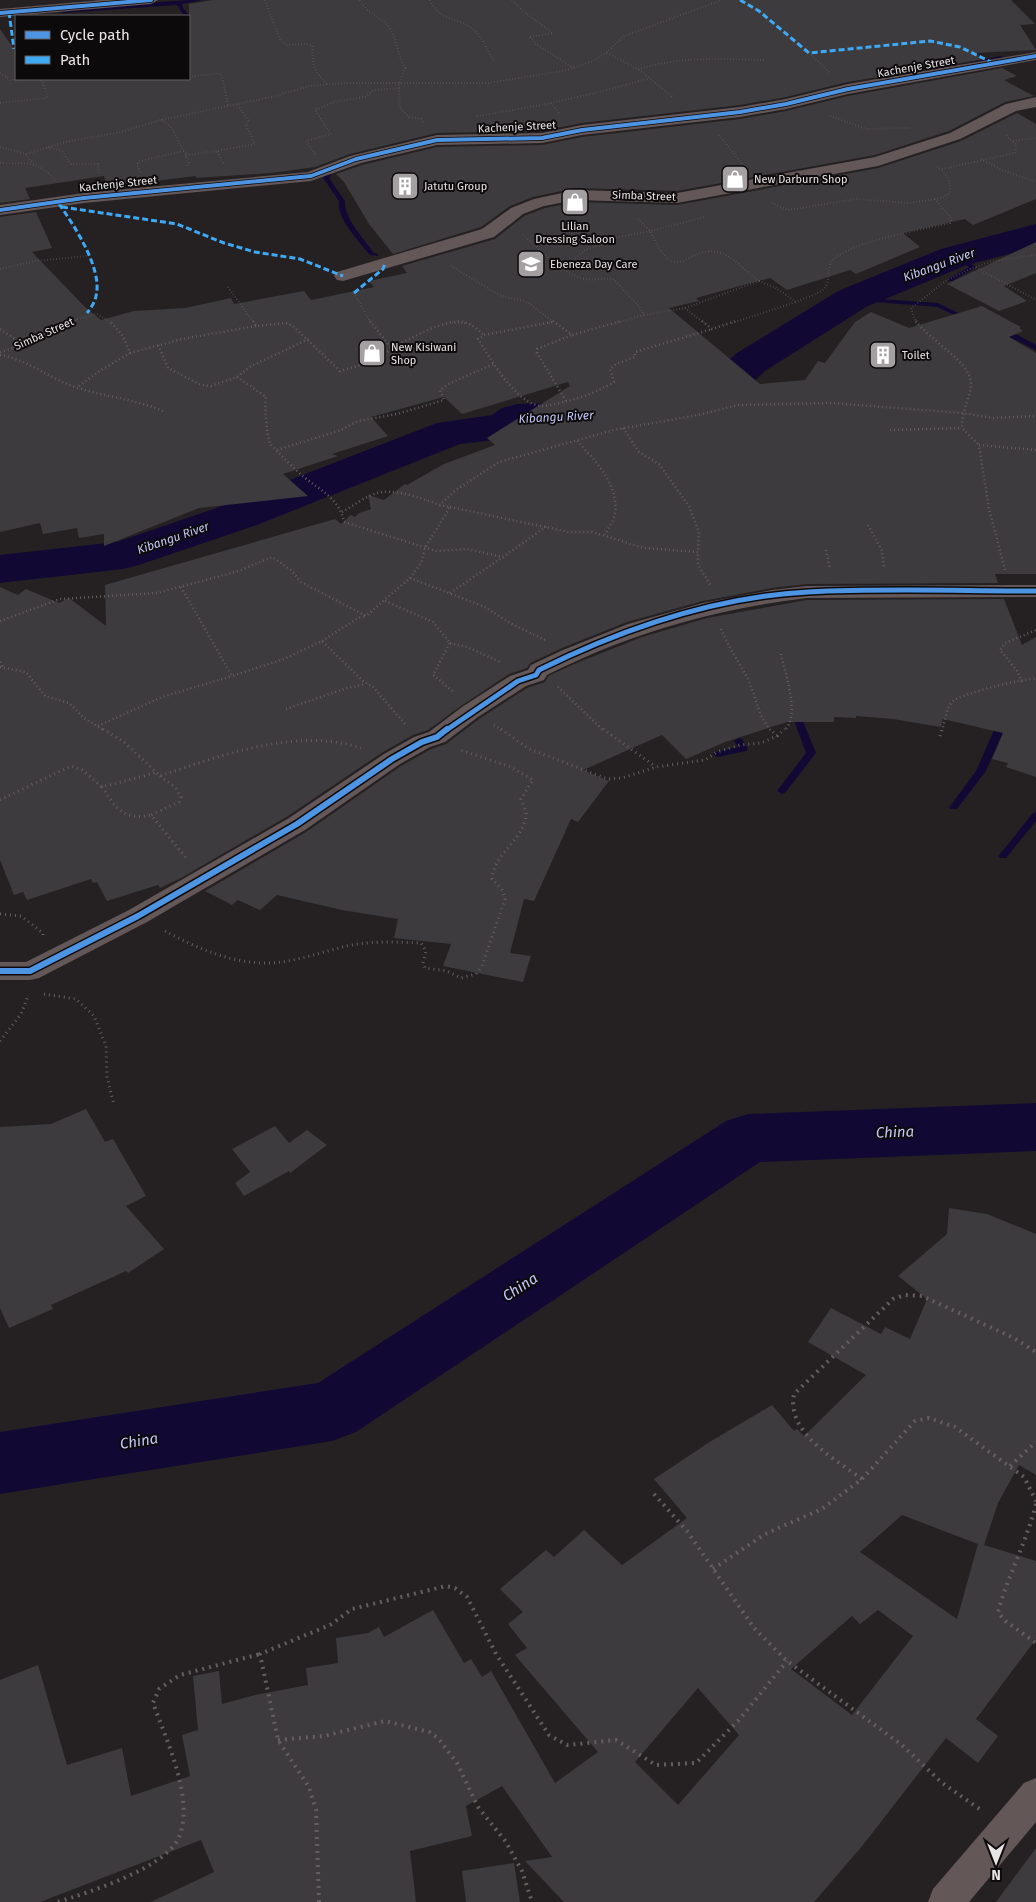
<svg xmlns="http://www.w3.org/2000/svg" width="1036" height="1902" font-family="'Fira Sans',sans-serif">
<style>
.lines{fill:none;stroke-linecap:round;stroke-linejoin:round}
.stream{fill:#110934;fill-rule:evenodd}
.river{fill:#110934;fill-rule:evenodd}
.building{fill:#3d3b3d;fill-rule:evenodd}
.path-far3{stroke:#665d5f;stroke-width:2;stroke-dasharray:0.5 2.5;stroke-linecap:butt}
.path-far2{stroke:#665d5f;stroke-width:2.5;stroke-dasharray:1 3;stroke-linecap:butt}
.path-far1{stroke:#665d5f;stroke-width:3;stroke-dasharray:1 4;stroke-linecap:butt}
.path{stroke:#665d5f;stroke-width:4;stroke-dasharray:2 5;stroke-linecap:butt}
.street{fill:#645758;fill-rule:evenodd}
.quiet{stroke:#3fa9f5;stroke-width:3;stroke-dasharray:6 3;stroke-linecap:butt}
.cycleway-far2-casing{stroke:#0d0a0c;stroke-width:5.5}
.cycleway-far1-casing{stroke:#0d0a0c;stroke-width:8}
.cycleway-casing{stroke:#0d0a0c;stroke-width:9}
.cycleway-far2{stroke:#4d94e3;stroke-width:4}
.cycleway-far1{stroke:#4d94e3;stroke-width:5}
.cycleway{stroke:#4d94e3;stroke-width:6}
.labels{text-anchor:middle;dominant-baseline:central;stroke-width:4;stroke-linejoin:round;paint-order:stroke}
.far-street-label{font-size:11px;fill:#e8e4e6;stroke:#0d0a0c}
.far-poi-label{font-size:11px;fill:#e8e4e6;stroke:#0d0a0c;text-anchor:start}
.far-water-label{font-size:12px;font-style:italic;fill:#c4c7f8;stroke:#0d0a0c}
.water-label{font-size:15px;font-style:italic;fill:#c4c7f8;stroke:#0d0a0c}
</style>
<rect width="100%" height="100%" fill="#252123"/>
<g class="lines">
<g class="stream">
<path d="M189,0H204L182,4L183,8L190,16L189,17L184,16L177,5L63,13L60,11L63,9Z"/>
<path d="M1001,56L1003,57V59L963,67L960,65Z"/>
<path d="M336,166L339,168L333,171L329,178L345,201C343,217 365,240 374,253L378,254V256L370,255C360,243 336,218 339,201L323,178L328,169Z"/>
<path d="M952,256H956L977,267L952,281H948V279L969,267L952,258Z"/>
<path d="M852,297L938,303L971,319L965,320L937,307L850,300L849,299Z"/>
<path d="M999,328H1005L1036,345V350L999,332Z"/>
<path d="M795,709L799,712L816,753L785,793L782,794L777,791L806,753L791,712Z"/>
<path d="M1004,718L1008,721L986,771L957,809H951L949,807L951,805L976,771L994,730L1001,719Z"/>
<path d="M739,738L742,739L748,749L746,751L718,757L715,756L713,754L715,752L738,747L734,741Z"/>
<path d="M1036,812V821L1006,858H1000L998,856L1000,854L1033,813Z"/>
</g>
<g class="river">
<path d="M1036,224V247L967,265L866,307L765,371L741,393L620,427L527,429L518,435L503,439L460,444L257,525L139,565L123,569L0,583V555L117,542L225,505L437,423L492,415L502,408L517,404L618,401L711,375L737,353L838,291L941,249Z"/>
<path d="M1036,1103V1151L760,1162L356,1432L332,1441L0,1494V1432L318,1383L726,1121L748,1114Z"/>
</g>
</g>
<g class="building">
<path d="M213,0H1011L1035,24L1020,25L1036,50L974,53L984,59L848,82L786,97L740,105L582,123L542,131L437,133L350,154L315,167L272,173L196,178V176L107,187L104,176L25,188L30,199L0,203V29L16,52V79H189V4Z"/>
<path d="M1002,68L1017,76L1004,80L1034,96L1005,102L949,131L875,155L677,191L576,188L533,197L510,206L481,227L393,254L369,224L344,182L336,174L362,165L437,147L542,145L582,137L740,119L786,111L848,96Z"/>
<path d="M1017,113L1036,124V199L973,225L965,219L903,233L920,247L856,274L850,270L787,290L770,278L696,298L699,301L669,308L760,384L805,380L818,361L825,363L855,322L871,312L909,328L982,306L1021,327L1019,328L1023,331L1009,337L1036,353V574H995L998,583L807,584L772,588L703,601L627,622L562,648L530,663L527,668L509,674L461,706L428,730L413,735L383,752L288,816L181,878L160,888L158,885L107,901L97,882L93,883L91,879L27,900L23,892L14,895L0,860V587L18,595L26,589L59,603L69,598L106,626L105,585L335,519L341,524L351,515L355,517L359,513L371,509L368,495L384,500L405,484L407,485L444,464L495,445L487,438L570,386L568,382L462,414L444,397L371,417L388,436L332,454L338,456L283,474L308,496L199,508L104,546V534L79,538L77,528L43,534L40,523L0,532V217L36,212L52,248L32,252L86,308L101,320L134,311L185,308L231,298L234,304L304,291L311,300L374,287L369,281L407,273L402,266L495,239L524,216L545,208L576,202L677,205L878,168L961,141Z"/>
<path d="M1036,242V273L1004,286L1027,301L999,311L947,284Z"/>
<path d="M1004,599L1022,645L1036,637V777L1006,767L1008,763L992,759L1003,733L943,719L941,727L893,719L856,716V718L834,717V722H787L725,742L686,759L662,735L583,770L609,781L578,822L571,819L534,901L524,899L510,953L531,956L523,982L443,966L451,944L394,938L398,919L342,910L277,895L260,910L238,900L232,905L205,891L306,832L401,766L431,749L446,744L479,719L527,688L545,682L548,676L579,662L642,637L707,618L807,600Z"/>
<path d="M86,1109L105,1142L113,1139L146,1196L126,1206L164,1249L128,1273L126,1271L51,1305L53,1309L9,1328L0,1308V1127L51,1124Z"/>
<path d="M275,1126L289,1143L307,1130L327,1145L290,1173L289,1171L244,1196L235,1183L250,1172L232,1149Z"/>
<path d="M949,1208L987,1214L1036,1234V1475L1019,1465L998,1503L984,1545L1036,1561V1639L976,1719L998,1736L978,1763L946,1738L863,1845L814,1902H564L525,1861L552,1857L502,1786L466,1806L472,1836L410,1851L416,1902H151L214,1872L201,1840L40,1902H0V1680L38,1665L67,1765L122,1748L131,1796L190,1776L182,1735L198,1730L193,1676L219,1671L222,1704L255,1695L308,1685L306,1668L338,1663L336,1638L368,1633L379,1627L384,1637L433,1610L464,1663L471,1659L482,1677L491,1671L555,1783L598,1752L515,1655L527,1648L508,1624L523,1612L500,1589L546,1550L554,1557L584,1530L622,1565L687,1518L654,1479L708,1443L772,1405L794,1431L797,1429L804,1436L866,1375L808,1342L831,1308L881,1334L885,1327L910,1339L927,1299L898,1276L947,1234ZM902,1515L978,1544L957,1619L860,1552ZM878,1610L913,1636L852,1715L791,1669L852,1616L860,1624ZM698,1688L739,1735L678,1805L635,1762Z"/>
<path d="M1036,1848V1902H996Z"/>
<path d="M514,1863L520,1902H466L462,1871Z"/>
</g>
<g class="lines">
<g class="path-far3">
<path d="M265,0L280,40L286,45L308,44L313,46C311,64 314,71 327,84"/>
<path d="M360,0C368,16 385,18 391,30C397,42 398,55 405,68L399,84L400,108L409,117L421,119L423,122"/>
<path d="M430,0C441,24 460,16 476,32C485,41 488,53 495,62"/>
<path d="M512,0L524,12L553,33L529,37L534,40V43L574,68"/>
<path d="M607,53L638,69L674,98"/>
<path d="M809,53L830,73"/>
<path d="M638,69C685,56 716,59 764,60"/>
<path d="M0,73L10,80L24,79"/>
<path d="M189,77L218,73L222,76L228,106"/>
<path d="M157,79H166"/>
<path d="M0,103L46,98L48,96L41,79"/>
<path d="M551,103L559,113"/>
<path d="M477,116C536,107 593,95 650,78"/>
<path d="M830,116L866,129L909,128"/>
<path d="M161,120C178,128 175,143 187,154L185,156L189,163L187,167"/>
<path d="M719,135L743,165"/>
<path d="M1013,141L1036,138"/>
<path d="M0,147L26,154L33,164"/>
<path d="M48,147L62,151L71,164H98L99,175"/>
<path d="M26,154L69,141L117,133L161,120L271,97L310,86L345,83H489L567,70L593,61L606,53L624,36L722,0"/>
<path d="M315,154L306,141L331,134L315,110L334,102L365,97L374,90L400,88"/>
<path d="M186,155L217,151"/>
<path d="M981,159L1004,171L1036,182"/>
<path d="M0,163C28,164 36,159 56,181"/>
<path d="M223,163L217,151L255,144L246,125L248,120L237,104"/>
<path d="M942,169L1015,153L1016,145L1005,134"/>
<path d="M140,172L137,164L140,161L184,151"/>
<path d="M772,203L788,210L856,199L909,203L942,198L950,193C951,180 946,172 935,165"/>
<path d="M638,219L650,231"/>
<path d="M523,235C542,251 560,273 585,279C594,281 604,277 613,279L638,305L644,315L616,323"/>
<path d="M451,266L499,295L527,302L555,323"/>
<path d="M976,267L992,261L1036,255"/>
<path d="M564,268L585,250L612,241L613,238L650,231"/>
<path d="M0,269L36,261L88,256"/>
<path d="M759,281L776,288L796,302C804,298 817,295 824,289C832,280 825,265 835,258C861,239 918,231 950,223L951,218L935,199"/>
<path d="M228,287L254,323"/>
<path d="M354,293L371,323"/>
<path d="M685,308L704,323"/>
<path d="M644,315L685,308L759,281C747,273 735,258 721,253C687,242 678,292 650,231L705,217"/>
<path d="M77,319L97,314L112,323"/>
<path d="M70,323L78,319"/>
<path d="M452,323H466"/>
<path d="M549,323L552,322"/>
<path d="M732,323L796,302"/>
<path d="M916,323L911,308L947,280L975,267L1036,300"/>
</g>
<g class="path-far2">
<path d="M253,321L256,326L286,323L293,326L340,371L368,363L392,349L370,321"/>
<path d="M553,321L572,335L621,321"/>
<path d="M702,321L712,329L736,321"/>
<path d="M916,321C928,339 969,361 971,382C972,395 961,410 962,428L979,445"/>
<path d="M552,322L484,335L478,339C490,358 514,400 537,405C546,408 558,403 567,401C584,397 599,391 614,382L610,369L616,364L635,357V352L712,329"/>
<path d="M0,329L24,345"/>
<path d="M158,345L168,368L201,385L211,386L237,377L251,366L309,339"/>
<path d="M392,349L396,345C414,338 445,318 464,322C472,324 478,330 484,335"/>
<path d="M0,352L24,345L73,321"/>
<path d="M130,353L182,339L256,326"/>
<path d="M0,355C28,360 49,378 75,387C105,397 136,399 165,412"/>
<path d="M237,377L266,397C264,404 267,436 270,444C281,455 292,467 304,477C321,491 339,498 344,522L436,551L467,549L503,557L547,526"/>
<path d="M79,386L101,370L130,353L123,336L110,321"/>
<path d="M566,401L537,353V349L572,335"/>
<path d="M623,428L639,452L659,464L689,506L699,532L698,552"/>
<path d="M890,430L962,428"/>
<path d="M577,441C595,460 619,485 615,513C614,521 608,528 605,535"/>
<path d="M277,450L341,430L358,421L397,414L444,400L440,390L448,384L496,363"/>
<path d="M450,507L569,532H592L644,548L698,552V565L711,586"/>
<path d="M342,512C353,506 366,496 377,493C397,488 422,499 440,505L456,490L499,462L614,430L698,415L738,405L831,403L962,413L994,418L1036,416"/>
<path d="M868,525L882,551L884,569"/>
<path d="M826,550L830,569"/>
<path d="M1005,570L989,509L979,445L1036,450"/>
<path d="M410,578L485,607L510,623L545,640"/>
<path d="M181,587L232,676L284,659L322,641L364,682L373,687L405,724"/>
<path d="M450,593L503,557"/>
<path d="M385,601L433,622L450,643L433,675L455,693"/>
<path d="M0,621L60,599L157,593L239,571L272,557L291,570L301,582L366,616L410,578L421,563L425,548L450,507L440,505"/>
<path d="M721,629C728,646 738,661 747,677C757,697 755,711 771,731"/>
<path d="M322,641L358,618L366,616"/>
<path d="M450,643L467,647L500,662"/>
<path d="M781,654C785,674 801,716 784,731"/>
<path d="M0,662L3,667"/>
<path d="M0,667L26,672L45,696L69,703L84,718L105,731"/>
<path d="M1022,682L1018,672L1000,650L1005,643L1036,630"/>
<path d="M558,687L604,731"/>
<path d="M286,709L347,688L366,684"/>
<path d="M494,725L503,731"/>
<path d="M98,726L162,697L232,676"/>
<path d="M942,731C945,721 946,708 953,701C961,694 1027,677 1036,679"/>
</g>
<g class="path-far1">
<path d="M103,729L124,742L160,776C222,755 297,727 361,748"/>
<path d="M501,729L529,749L608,779L622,778L656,767L705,760L717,752L740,745L761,743L777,736L770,729"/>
<path d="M603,729L656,767"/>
<path d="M777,736L785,729"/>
<path d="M940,736L942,729"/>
<path d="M160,776L175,787L181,797L179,802L151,815L187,859"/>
<path d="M102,787C116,808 123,821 151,815"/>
<path d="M0,800L71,766L82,770L102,787L155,773"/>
<path d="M0,914L21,916L43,933V936"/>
<path d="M165,931C195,947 228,962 262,963C293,964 322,951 352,945C375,941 398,942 421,943L426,951L423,963L425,968L447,971L461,978L476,974L482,966L505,899L503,891L492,879C494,852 525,840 526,814C526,809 522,804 521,799L533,780L511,767L460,750"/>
<path d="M44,994L76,999L94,1016L106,1046L107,1077L114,1105"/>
<path d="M0,1041L21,1014L28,996"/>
</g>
<g class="path">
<path d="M1010,1466L1036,1442"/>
<path d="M862,1479C835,1459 786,1433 794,1394L893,1299L905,1295L922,1296L1014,1338L1036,1352"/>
<path d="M654,1494L687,1531L754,1628L787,1661L902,1745L941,1782L981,1810"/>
<path d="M1036,1504C1027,1541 1008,1575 998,1612L1004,1620L1036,1643"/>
<path d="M713,1569L765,1534L822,1509L862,1479L915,1421L929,1418L955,1427L1024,1477L1036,1501"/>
<path d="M278,1740L324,1736L385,1721L429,1732L438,1738L457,1763L478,1807L506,1842L522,1871L532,1902"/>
<path d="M58,1902C89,1892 163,1869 178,1839C196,1802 166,1739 153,1703L159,1689L180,1675L260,1654"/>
<path d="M319,1902L316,1810L309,1787L278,1740L260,1654L330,1625L352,1609L446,1586L455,1588L467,1597L496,1654L549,1735L567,1745L616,1740L656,1765L696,1763L738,1721L787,1661"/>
</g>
<g class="street">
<path d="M102,0H158L151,4L0,17V9Z"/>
<path d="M1036,52V60L848,94L786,109L740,117L582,135L542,143L437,145L361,163L311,181L84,203L0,215V205L84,193L308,172L350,156L437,135L542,133L582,125L740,107L786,99L848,84Z"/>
<path d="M1036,97V107L1016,111L960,139L878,166L677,203L576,200L544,206L523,214L494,237L343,281L337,280L334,276L337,272L482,229L511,208L534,199L576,190L677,193L875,157L950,133L1006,104Z"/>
<path d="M1036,585V597L807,598C715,609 630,633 547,675L544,680L526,686L478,717L445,742L430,747L400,764L305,830L147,922L39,978L30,980H0V962H26L129,910L289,818L384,754L414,737L429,732L462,707L510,676L528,670L531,665L563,650L628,624L703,603L772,590L807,586Z"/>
<path d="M1036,1778V1822L969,1902H928L933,1889L1024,1783Z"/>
</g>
<g class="quiet">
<path d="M740,0L759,11L809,53L930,41L960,47L991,62"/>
<path d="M9,12L14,49"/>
<path d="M59,204C74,225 103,269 96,296C95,302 91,308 87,313"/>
<path d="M62,207L177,224L224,243L255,252L300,259L343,276"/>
<path d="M354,293L383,269L385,263"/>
</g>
<g class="cycleway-far2-casing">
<g id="cycleway-far2">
<path d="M0,13L151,0"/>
<path d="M0,210L84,198L311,176L356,159L437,140L542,138L582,130L740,112L786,104L848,89L1036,56"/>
</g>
</g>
<g class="cycleway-far1-casing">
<path id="cycleway-far1" d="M445,731L518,681L536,675L539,670C622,629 714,597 808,592C883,588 960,591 1036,591"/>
</g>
<g class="cycleway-casing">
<path id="cycleway" d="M0,971H30L138,916L297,824L392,759L422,742L437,737L447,729"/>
</g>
<use href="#cycleway-far2" class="cycleway-far2"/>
<use href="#cycleway-far1" class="cycleway-far1"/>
<use href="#cycleway" class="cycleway"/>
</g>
<defs>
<g id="shop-square" transform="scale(1.4375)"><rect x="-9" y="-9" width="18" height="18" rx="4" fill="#a4a0a2" stroke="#0d0a0c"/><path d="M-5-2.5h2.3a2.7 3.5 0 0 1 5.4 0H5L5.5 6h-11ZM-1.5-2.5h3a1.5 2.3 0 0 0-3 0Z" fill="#fff"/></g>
<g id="building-square" transform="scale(1.4375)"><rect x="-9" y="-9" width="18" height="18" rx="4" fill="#a4a0a2" stroke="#0d0a0c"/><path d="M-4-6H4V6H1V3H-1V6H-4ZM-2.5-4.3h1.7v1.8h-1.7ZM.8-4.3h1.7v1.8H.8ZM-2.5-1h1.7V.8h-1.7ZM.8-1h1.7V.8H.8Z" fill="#fff"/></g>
<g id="school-square" transform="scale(1.4375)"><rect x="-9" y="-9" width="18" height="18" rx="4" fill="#a4a0a2" stroke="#0d0a0c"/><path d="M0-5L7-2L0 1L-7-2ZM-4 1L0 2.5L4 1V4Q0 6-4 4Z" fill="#fff"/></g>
</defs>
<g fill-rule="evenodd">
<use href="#shop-square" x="735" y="179"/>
<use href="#building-square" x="405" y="186"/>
<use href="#shop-square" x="575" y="202"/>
<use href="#school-square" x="531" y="264"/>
<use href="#shop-square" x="372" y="353"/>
<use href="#building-square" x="883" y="355"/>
</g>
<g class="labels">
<g class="far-street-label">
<text transform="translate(916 67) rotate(-10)">Kachenje Street</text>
<text transform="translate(517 127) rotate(-3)">Kachenje Street</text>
<text transform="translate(118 184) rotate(-6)">Kachenje Street</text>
<text transform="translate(644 196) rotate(2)">Simba Street</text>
<text transform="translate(44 334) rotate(-24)">Simba Street</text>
</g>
<g class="far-poi-label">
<text x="754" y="179">New Darburn Shop</text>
<text x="424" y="186">Jatutu Group</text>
<text x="575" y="226" text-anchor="middle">Lilian<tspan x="575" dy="13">Dressing Saloon</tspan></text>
<text x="550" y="264">Ebeneza Day Care</text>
<text x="391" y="347">New Kisiwani<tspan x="391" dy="13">Shop</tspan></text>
<text x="902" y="355">Toilet</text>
</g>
<g class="far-water-label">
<text transform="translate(939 265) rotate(-20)">Kibangu River</text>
<text transform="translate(556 417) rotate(-3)">Kibangu River</text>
<text transform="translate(173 538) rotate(-19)">Kibangu River</text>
</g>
<g class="water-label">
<text transform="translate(895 1132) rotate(-2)">China</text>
<text transform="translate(520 1287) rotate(-33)">China</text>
<text transform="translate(139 1441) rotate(-9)">China</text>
</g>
</g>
<rect x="15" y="15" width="175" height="65" fill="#0d0a0c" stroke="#656163"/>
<rect x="25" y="31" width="25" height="8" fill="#4d94e3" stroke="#656163"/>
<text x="60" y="40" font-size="15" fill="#e8e4e6">Cycle path</text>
<rect x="25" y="56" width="25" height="8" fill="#3fa9f5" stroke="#656163"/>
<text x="60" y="65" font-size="15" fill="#e8e4e6">Path</text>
<g transform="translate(996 1862) rotate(180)" stroke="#0d0a0c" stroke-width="4" paint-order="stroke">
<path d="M0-4L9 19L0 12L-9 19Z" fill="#e8e4e6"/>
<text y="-8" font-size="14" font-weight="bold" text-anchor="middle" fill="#e8e4e6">N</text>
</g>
</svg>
